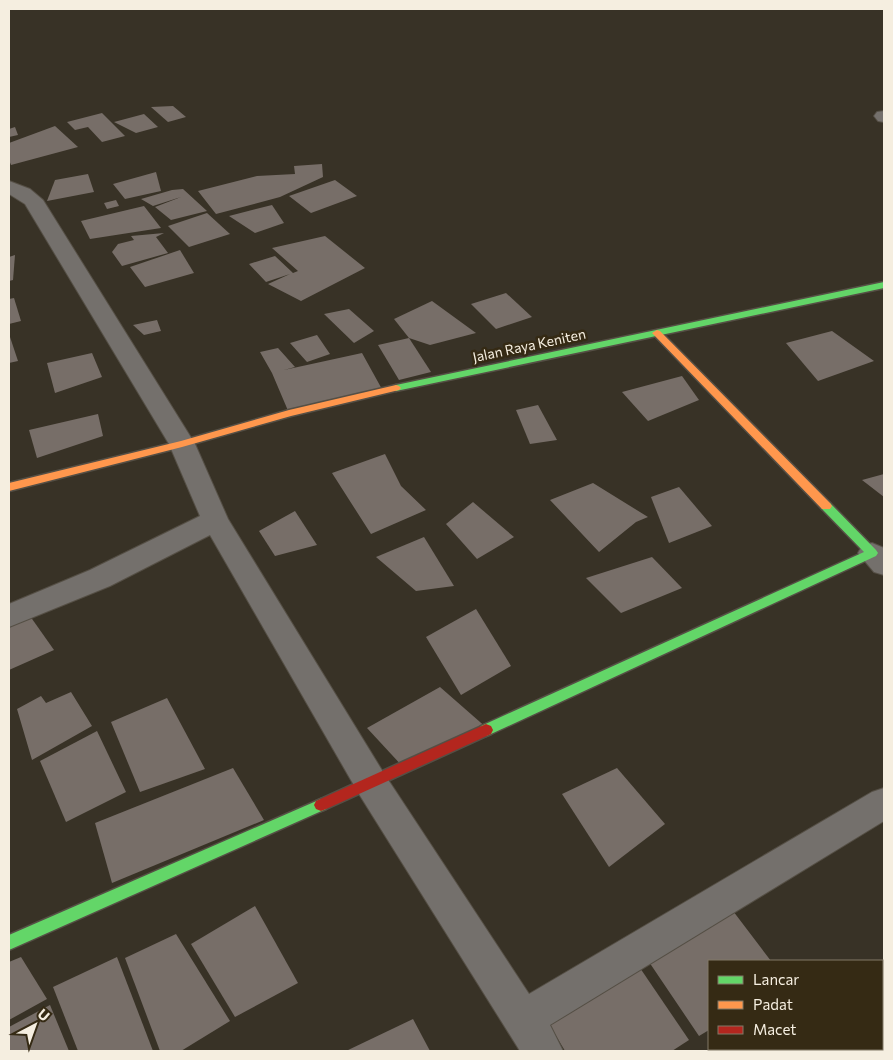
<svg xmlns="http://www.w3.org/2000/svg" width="893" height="1060" font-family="Commissioner,sans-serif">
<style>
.building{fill:#776e68}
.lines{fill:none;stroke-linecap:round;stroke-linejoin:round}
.street-casing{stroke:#554f45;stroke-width:2}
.fast-casing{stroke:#554f45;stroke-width:3}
.slow-casing{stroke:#554f45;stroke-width:3}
.jam-casing{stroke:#554f45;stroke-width:3}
.street{fill:#74706c;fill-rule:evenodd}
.fast{fill:#63d668;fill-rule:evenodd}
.slow{fill:#ff974d;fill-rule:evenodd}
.jam{fill:#b3261e;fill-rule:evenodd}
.labels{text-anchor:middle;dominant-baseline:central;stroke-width:5;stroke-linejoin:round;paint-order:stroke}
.street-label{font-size:14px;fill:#f5eee0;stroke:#352a14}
</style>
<rect width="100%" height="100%" fill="#383226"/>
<g class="building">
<path d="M173,106L186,117L168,122L151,107Z"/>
<path d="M102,113L125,136L102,142L88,127L75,130L67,122Z"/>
<path d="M144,114L158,127L136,133L114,122Z"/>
<path d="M55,126L78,147L11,165L9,160V143Z"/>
<path d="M15,127L18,135L9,137V129Z"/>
<path d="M322,164L323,177L280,197L216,214L198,191L257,176L295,174L294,166Z"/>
<path d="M156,172L161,191L125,199L113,184Z"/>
<path d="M88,174L94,192L47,201L55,180Z"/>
<path d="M335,180L357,196L311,213L289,196Z"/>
<path d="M183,189L207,211L171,220L155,207L181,197L153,206L141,199L172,190Z"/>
<path d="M116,200L119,206L107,209L104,203Z"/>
<path d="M272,205L284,223L255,233L229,216Z"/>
<path d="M144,206L161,228L90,239L81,221Z"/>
<path d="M207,213L230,234L189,247L168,226Z"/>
<path d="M164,233L156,237L168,253L122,266L112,252L118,244L134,240L131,236Z"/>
<path d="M325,236L365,268L301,301L268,284L290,274L266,282L249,264L275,256L293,273L298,271L272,248Z"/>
<path d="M180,250L194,273L145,287L130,267Z"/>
<path d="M15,255L13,280L9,281V257Z"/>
<path d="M506,293L532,317L496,329L471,304Z"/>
<path d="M14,298L21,321L9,324V299Z"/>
<path d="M432,301L476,333L430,345L409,338L394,319Z"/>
<path d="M349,309L374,331L354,343L324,314Z"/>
<path d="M157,320L161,331L144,335L133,325Z"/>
<path d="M832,331L874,361L818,381L786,343Z"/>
<path d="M9,334L18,361L9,363Z"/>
<path d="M317,335L330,354L307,362L290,343Z"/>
<path d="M409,338L431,372L399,380L378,345Z"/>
<path d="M278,348L295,367L284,370L362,353L383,391L289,413L272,373L260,352Z"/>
<path d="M92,353L102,377L55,393L47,363Z"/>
<path d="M682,376L699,400L648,421L622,392Z"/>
<path d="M538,405L557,440L530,444L516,410Z"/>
<path d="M98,414L103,436L37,458L29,430Z"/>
<path d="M385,454L401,486L426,510L371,534L332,473Z"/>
<path d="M884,474V497L862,480Z"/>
<path d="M593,483L648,517L636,522L599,552L550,500Z"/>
<path d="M679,487L712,526L669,543L651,497Z"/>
<path d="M473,502L514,537L477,559L446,524Z"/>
<path d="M295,511L317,545L275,556L259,531Z"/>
<path d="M424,537L454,586L416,591L376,557Z"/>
<path d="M652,557L682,588L621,613L586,578Z"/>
<path d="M476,609L511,666L461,695L426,637Z"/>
<path d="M30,616L54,650L9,670V624Z"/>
<path d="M440,687L488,729L404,768L367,728Z"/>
<path d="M71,692L92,726L32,760L17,709L41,696L46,703Z"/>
<path d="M167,698L205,769L140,792L111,722Z"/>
<path d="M97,731L126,792L66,822L40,761Z"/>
<path d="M233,768L264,820L112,883L95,823Z"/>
<path d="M617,768L665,824L609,867L562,794Z"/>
<path d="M255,906L298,983L235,1017L191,944Z"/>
<path d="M730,907L771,961H709V1030L699,1036L645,956Z"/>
<path d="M176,934L230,1021L181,1051H160L125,958Z"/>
<path d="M21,957L47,999L9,1020V962Z"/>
<path d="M117,957L153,1051H78L53,987Z"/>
<path d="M638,965L689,1040L672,1051H565L546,1019Z"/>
<path d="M50,1005L69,1051H9V1027Z"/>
<path d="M413,1019L430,1051H346Z"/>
</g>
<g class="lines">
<g class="street-casing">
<g id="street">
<path d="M884,111V122L878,121L874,116L877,112Z"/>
<path d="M9,181L30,189L43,200L195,444L228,519L383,772L529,994L872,792L884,788V821L550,1025L563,1051H520L359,794L210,535L110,586L9,627V604L90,570L200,516L169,444L25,204L9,194Z"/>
<path d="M872,543L884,548V575L874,572L858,553L862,546Z"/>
</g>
</g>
<g class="fast-casing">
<g id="fast">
<path d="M884,282V288L396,391L391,388L396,385Z"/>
<path d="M826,502L830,503L876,550L878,553L876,556L491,734L486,736L481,734L479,730L481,726L864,552L822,509L820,506L822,503Z"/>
<path d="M321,799L326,801L328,805L326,809L9,950V935Z"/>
</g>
</g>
<g class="slow-casing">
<g id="slow">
<path d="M657,330L660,331L830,503L832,506L830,509H822L654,335L652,333Z"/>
<path d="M396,385L399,386L401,388L399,390L291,416L182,447L9,491V483L181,441L289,410Z"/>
</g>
</g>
<g class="jam-casing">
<path id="jam" d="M486,724L491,726L493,730L491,734L326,809L321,811L316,809L314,805L316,801Z"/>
</g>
<use href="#street" class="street"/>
<use href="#fast" class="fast"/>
<use href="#slow" class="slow"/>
<use href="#jam" class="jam"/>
</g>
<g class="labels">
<g class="street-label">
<text transform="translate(529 345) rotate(-12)">Jalan Raya Keniten</text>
</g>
</g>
<rect width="893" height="1060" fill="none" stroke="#f5eee0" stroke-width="20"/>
<rect x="708" y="960" width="175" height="90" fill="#352a14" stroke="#827866"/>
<rect x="718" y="976" width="25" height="8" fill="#63d668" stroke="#827866"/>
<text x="753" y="985" font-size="15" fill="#f5eee0">Lancar</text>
<rect x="718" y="1001" width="25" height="8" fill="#ff974d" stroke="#827866"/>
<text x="753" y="1010" font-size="15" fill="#f5eee0">Padat</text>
<rect x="718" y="1026" width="25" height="8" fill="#b3261e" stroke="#827866"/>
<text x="753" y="1035" font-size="15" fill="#f5eee0">Macet</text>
<g transform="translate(35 1025) rotate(41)" stroke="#352a14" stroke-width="4" paint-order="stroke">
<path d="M0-4L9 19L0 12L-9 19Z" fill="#f5eee0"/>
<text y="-8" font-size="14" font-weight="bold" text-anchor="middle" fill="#f5eee0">U</text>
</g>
</svg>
